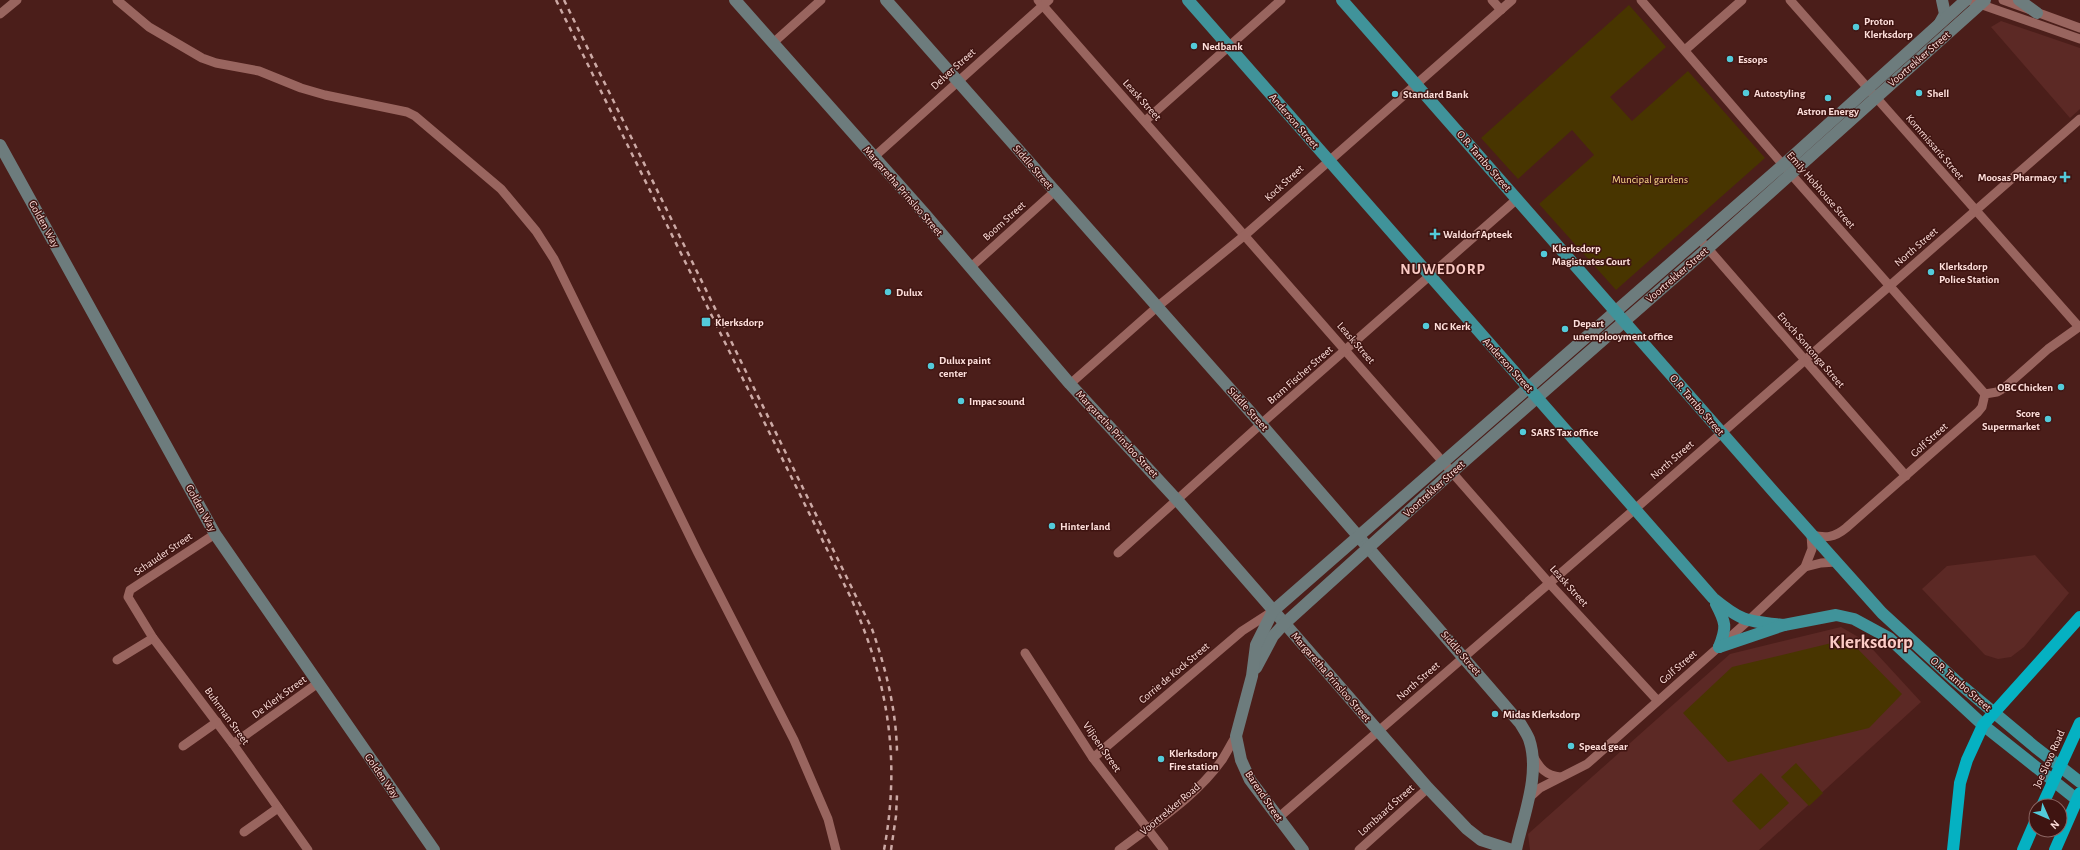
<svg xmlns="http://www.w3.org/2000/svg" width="2080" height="850" font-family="'Alegreya Sans',sans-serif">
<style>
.built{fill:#5c2925}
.green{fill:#483500}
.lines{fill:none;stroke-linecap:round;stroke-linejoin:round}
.street{stroke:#99655f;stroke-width:9}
.secondary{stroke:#6d7c7d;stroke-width:12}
.primary{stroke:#40939a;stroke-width:12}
.highway{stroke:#05b1c2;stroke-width:12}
.rail{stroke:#cca9a5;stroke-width:2.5;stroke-dasharray:5 5;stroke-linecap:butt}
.poi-dot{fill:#53cbda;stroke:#3f1411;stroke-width:1.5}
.labels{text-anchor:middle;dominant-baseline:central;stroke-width:3;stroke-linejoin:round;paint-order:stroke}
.poi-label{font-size:11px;font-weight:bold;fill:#fedfdb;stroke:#3f1411;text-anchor:start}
.street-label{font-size:11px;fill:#fedfdb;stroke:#3f1411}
.park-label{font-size:11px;fill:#fcd98a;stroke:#3f1411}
.district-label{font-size:15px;font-weight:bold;letter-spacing:1px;fill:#fbcbc5;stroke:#3f1411}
.town-label{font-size:19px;font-weight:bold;fill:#fbcbc5;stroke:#3f1411}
</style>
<rect width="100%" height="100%" fill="#4b1e1a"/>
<g class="built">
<path d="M2001,21L2080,48V109L2070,118L1991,27Z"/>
<path d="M2035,555L2069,593L2024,647L2011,657L1998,659L1985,655L1922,589L1947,566Z"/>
<path d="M1841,627L1865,641L1921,702L1759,850H1530L1528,834L1730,654Z"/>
</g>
<g class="green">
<path d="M1629,5L1666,47L1610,97L1632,121L1688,71L1765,158L1616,290L1539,204L1594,155L1572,130L1518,179L1481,138Z"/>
<path d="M1848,639L1902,694L1869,728L1728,762L1683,713L1732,667Z"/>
<path d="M1796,763L1823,793L1809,806L1781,777Z"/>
<path d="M1761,773L1789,803L1760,830L1732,801Z"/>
</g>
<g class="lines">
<g class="street">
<path d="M117,0L149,27L202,58L216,63L259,71L301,88L325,95L407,112L415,116L501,189L536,231L554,259L698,553L794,740L828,819L836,850"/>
<path d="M1038,0L1549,583L1657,700"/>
<path d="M1492,0L1501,10"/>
<path d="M1641,0L1790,173L1985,394"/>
<path d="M1968,0L2080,39"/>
<path d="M2003,0L2080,28"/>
<path d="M0,14L17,0"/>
<path d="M773,43L821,0"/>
<path d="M1685,50L1742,0"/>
<path d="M1145,121L1281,0"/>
<path d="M874,157L1049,0"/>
<path d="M1704,244L1906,476"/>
<path d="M970,268L1054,192"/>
<path d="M1070,384L1157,307L1245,235L1512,0"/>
<path d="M215,534L130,590L128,597L153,638L233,744L308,850"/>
<path d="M1118,553L1261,424L1517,199"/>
<path d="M1805,567L1821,563L1836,562"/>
<path d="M1025,653L1093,758L1164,850"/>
<path d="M117,660L153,638"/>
<path d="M233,744L318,683"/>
<path d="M183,746L217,722"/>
<path d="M1533,756C1540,769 1546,775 1560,777"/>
<path d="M1093,758L1242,631L1273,611"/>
<path d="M1529,798L1540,788L1587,764L1748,621L1805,567L1812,549L1811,535C1826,538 1834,538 1846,528L1978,412L1982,407L1985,394L1997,392L2004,388L2048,349L2079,327L1790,0"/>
<path d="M1278,818L1635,509L2080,119"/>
<path d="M244,832L278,808"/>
<path d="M1119,850C1154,823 1196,797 1222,760C1227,752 1231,744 1236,736"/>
<path d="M1359,850L1428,788"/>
</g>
<g class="secondary">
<path d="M735,0L924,213L1070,384L1178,501L1428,788L1467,829L1481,840L1512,850"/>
<path d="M886,0L1261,424L1520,723C1523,728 1527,734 1529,739C1541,774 1523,816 1516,850"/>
<path d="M2019,0L2037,13"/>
<path d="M1940,23L1945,14L1942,0"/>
<path d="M0,145L215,534L434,850"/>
<path d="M1256,668L1273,636L1284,624L1452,472L1707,249L1985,0"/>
<path d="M1303,850L1250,780L1241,760L1236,736L1252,676L1256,645L1273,611L1783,165L1966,0"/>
</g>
<g class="primary">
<path d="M1188,0L1713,598C1742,622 1747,621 1784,625"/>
<path d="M1342,0L1780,499L1882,613L1955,680L2035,747L2080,782"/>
<path d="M1716,604C1726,623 1727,627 1719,647"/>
<path d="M1719,647L1784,625L1836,615L1854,619L1889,638L1983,725L2080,802"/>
</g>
<g class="highway">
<path d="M2042,806L2080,723"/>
<path d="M1953,850L1960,783L1967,760L1983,725L2080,617"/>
<path d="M2023,850L2036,820"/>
<path d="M2055,850L2080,793"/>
</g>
<g class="rail">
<path d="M556,0L850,596C888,680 901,759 884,850"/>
<path d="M564,0L872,629C886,669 896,709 897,751"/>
<path d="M891,850L896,816L897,795"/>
</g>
</g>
<g class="poi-dot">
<circle cx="1856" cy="27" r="4"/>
<circle cx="1194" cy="46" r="4"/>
<circle cx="1730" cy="59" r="4"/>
<circle cx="1746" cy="93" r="4"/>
<circle cx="1919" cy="93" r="4"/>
<circle cx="1395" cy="94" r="4"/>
<circle cx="1828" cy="98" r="4"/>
<path d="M2063 171h4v4h4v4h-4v4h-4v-4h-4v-4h4z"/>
<path d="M1433 228h4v4h4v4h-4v4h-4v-4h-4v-4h4z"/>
<circle cx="1544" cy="254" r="4"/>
<circle cx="1931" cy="272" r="4"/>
<circle cx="888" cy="292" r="4"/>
<rect x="701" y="317" width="10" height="10" rx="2"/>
<circle cx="1426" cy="326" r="4"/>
<circle cx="1565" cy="329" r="4"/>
<circle cx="931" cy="366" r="4"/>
<circle cx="2061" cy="387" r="4"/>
<circle cx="961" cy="401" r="4"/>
<circle cx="2048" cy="419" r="4"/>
<circle cx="1523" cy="432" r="4"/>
<circle cx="1052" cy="526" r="4"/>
<circle cx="1495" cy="714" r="4"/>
<circle cx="1571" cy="746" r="4"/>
<circle cx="1161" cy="759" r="4"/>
</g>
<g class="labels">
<g class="poi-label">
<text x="1864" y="21">Proton<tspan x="1864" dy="13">Klerksdorp</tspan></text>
<text x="1202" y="46">Nedbank</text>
<text x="1738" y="59">Essops</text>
<text x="1754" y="93">Autostyling</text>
<text x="1927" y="93">Shell</text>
<text x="1403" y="94">Standard Bank</text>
<text x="1828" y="111" text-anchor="middle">Astron Energy</text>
<text x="2057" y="177" text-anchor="end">Moosas Pharmacy</text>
<text x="1443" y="234">Waldorf Apteek</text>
<text x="1552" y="248">Klerksdorp<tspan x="1552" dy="13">Magistrates Court</tspan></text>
<text x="1939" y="266">Klerksdorp<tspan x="1939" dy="13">Police Station</tspan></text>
<text x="896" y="292">Dulux</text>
<text x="715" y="322">Klerksdorp</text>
<text x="1573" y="323">Depart<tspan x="1573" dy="13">unemplooyment office</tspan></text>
<text x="1434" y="326">NG Kerk</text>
<text x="939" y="360">Dulux paint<tspan x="939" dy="13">center</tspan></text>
<text x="2053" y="387" text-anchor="end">OBC Chicken</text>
<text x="969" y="401">Impac sound</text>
<text x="2040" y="413" text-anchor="end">Score<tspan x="2040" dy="13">Supermarket</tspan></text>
<text x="1531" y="432">SARS Tax office</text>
<text x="1060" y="526">Hinter land</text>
<text x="1503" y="714">Midas Klerksdorp</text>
<text x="1579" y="746">Spead gear</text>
<text x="1169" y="753">Klerksdorp<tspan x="1169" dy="13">Fire station</tspan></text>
</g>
<g class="street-label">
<text transform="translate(1919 59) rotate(-41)">Voortrekker Street</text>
<text transform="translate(953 69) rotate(-42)">Delver Street</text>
<text transform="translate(1142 100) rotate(48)">Leask Street</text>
<text transform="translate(1294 121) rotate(49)">Anderson Street</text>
<text transform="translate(1935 147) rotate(49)">Kommissaris Street</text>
<text transform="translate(1484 161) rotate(49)">O.R. Tambo Street</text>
<text transform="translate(1033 167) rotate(49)">Siddle Street</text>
<text transform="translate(1284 183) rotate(-42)">Kock Street</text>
<text transform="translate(1821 190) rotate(49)">Emily Hobhouse Street</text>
<text transform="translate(903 191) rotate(49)">Margaretha Prinsloo Street</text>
<text transform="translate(1004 221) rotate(-42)">Boom Street</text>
<text transform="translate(44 224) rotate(61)">Golden Way</text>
<text transform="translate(1916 247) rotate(-41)">North Street</text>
<text transform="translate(1677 275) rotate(-41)">Voortrekker Street</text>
<text transform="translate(1356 343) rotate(49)">Leask Street</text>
<text transform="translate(1811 350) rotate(49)">Enoch Sontonga Street</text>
<text transform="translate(1508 365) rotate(48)">Anderson Street</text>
<text transform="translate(1300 375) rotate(-41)">Bram Fischer Street</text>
<text transform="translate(1697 405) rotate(49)">O.R. Tambo Street</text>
<text transform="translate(1248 409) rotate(48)">Siddle Street</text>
<text transform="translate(1117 434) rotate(47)">Margaretha Prinsloo Street</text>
<text transform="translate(1929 440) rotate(-42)">Golf Street</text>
<text transform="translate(1672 460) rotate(-41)">North Street</text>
<text transform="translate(1434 489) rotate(-42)">Voortrekker Street</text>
<text transform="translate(201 508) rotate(61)">Golden Way</text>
<text transform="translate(163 554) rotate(-34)">Schauder Street</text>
<text transform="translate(1569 586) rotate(48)">Leask Street</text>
<text transform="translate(1461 653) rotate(49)">Siddle Street</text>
<text transform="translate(1678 667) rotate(-41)">Golf Street</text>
<text transform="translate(1174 673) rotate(-40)">Corrie de Kock Street</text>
<text transform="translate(1331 677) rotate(49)">Margaretha Prinsloo Street</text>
<text transform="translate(1418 681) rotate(-41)">North Street</text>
<text transform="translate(1961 684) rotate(41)">O.R. Tambo Street</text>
<text transform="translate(279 697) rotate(-36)">De Klerk Street</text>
<text transform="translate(227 716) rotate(54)">Buhrman Street</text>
<text transform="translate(1102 747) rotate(55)">Viljoen Street</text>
<text transform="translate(2049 759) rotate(-66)">Joe Slovo Road</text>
<text transform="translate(382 776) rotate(55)">Golden Way</text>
<text transform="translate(1264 796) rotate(56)">Barend Street</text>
<text transform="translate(1170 809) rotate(-40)">Voortrekker Road</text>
<text transform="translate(1386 810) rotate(-42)">Lombaard Street</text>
</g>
<g class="park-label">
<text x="1650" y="179">Muncipal gardens</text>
</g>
<g class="district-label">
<text x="1443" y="269">NUWEDORP</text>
</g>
<g class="town-label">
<text x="1871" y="642">Klerksdorp</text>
</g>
</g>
<g transform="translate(2048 818) rotate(135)"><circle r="19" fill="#3f1411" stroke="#8b6562"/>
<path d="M0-3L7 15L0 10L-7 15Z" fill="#53cbda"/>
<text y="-6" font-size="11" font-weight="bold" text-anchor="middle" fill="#fedfdb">N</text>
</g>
</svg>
